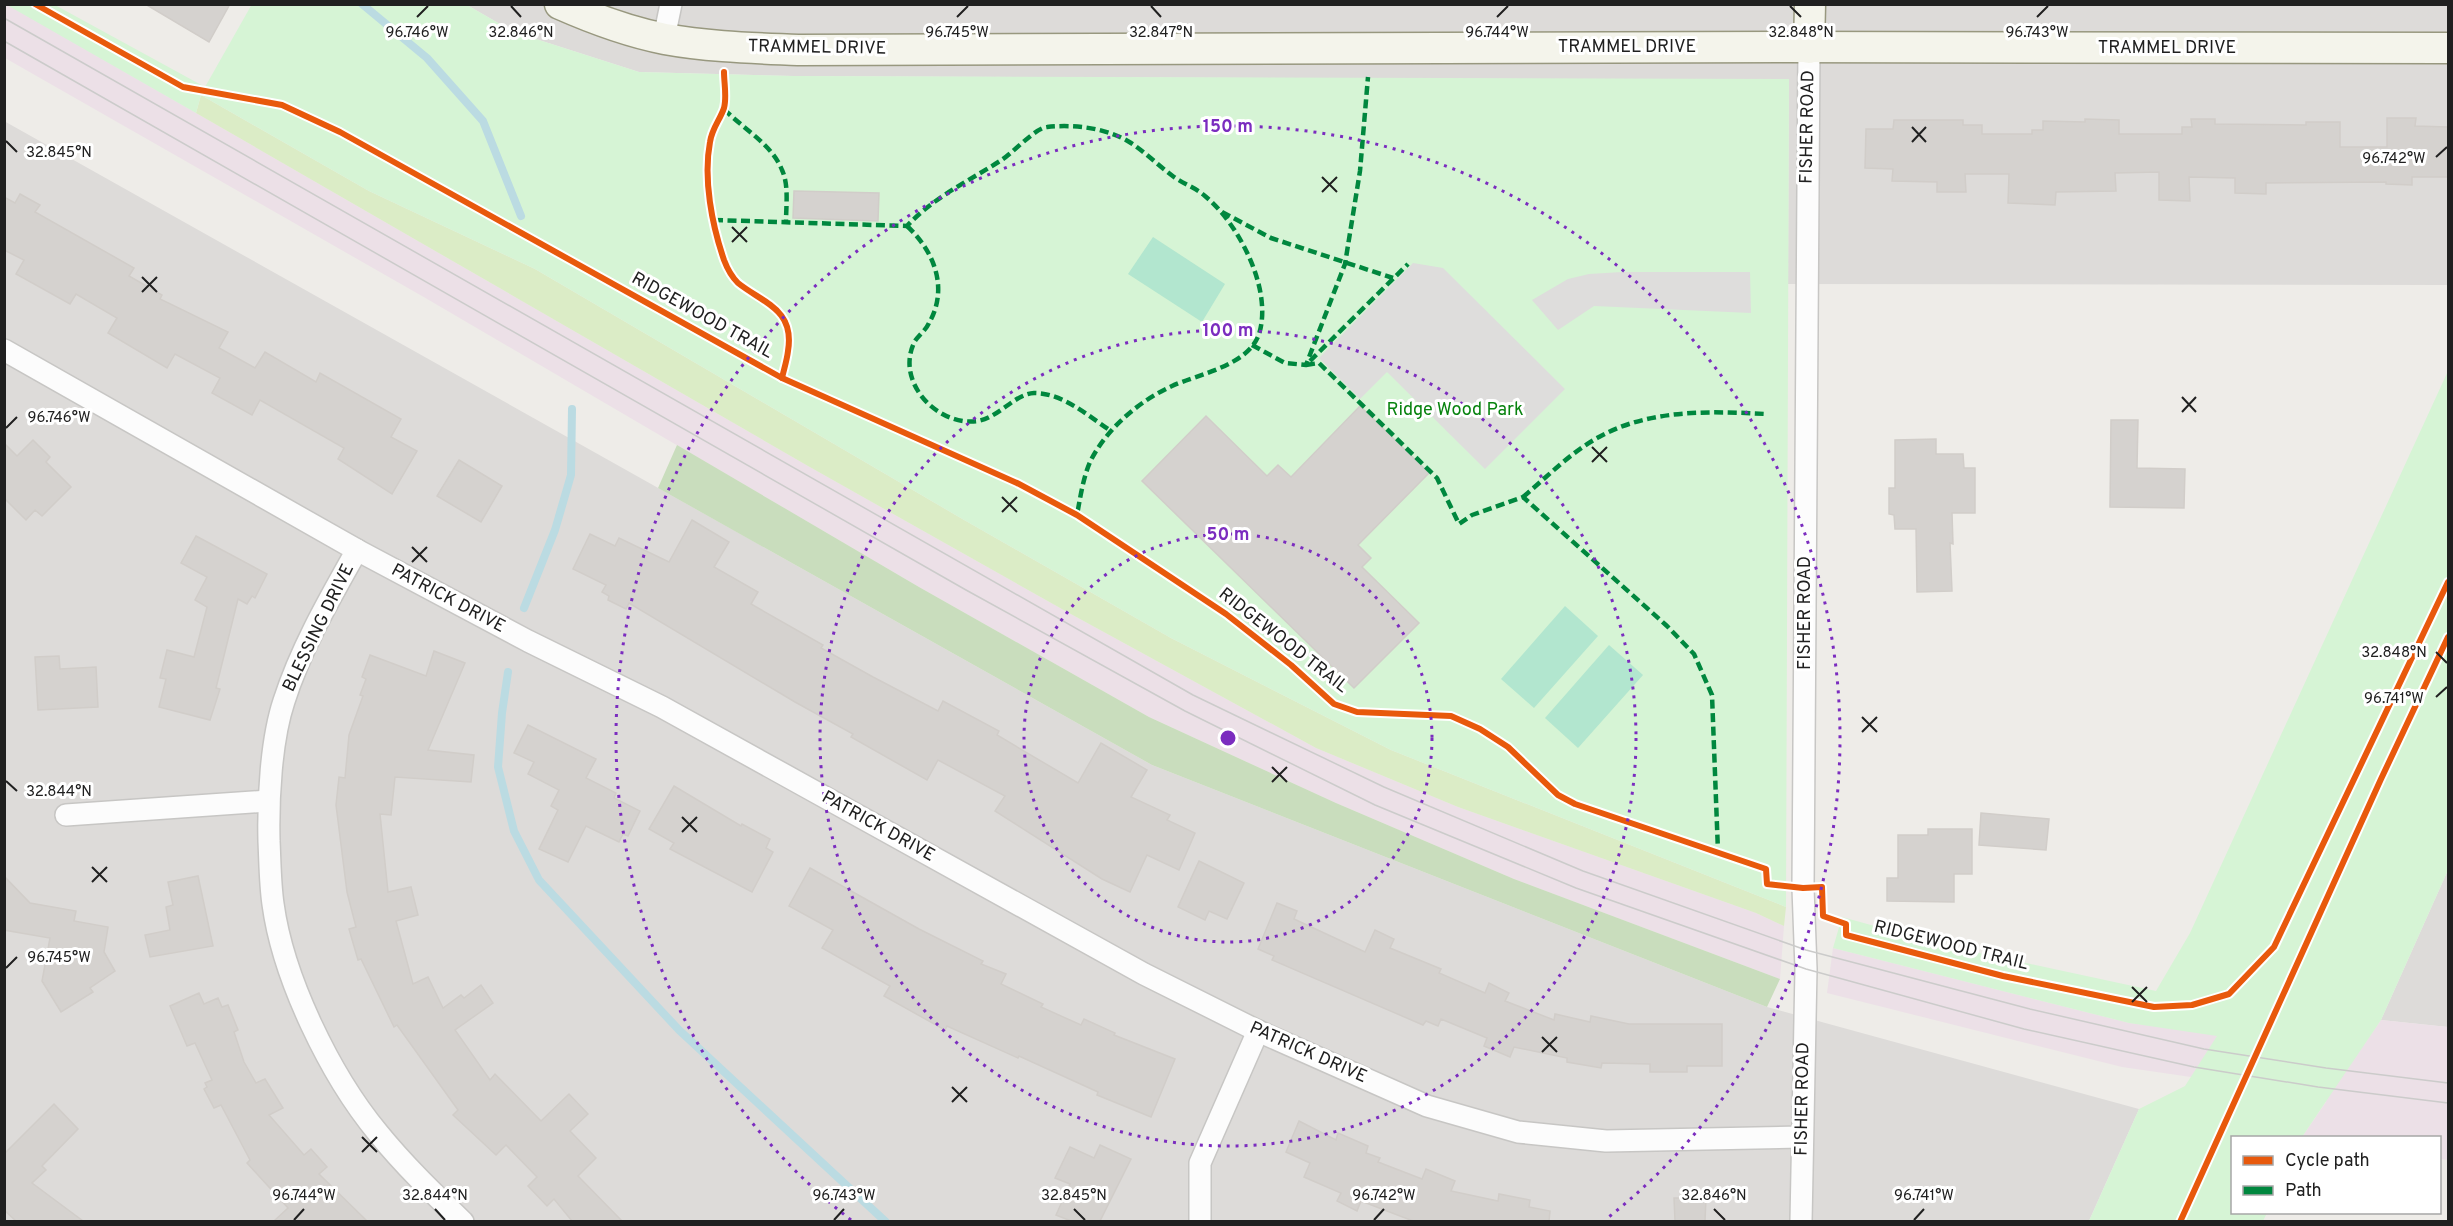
<svg xmlns="http://www.w3.org/2000/svg" width="2453" height="1226" font-family="Overpass,sans-serif">
<style>
.residential{fill:#dddbd9}
.industrial{fill:#ece0e7}
.grass{fill:#dbecc6}
.forest{fill:#c9ddbd}
.park{fill:#d6f4d5}
.pitch{fill:#b2e6cf}
.parking{fill:#dedddc}
.lines{fill:none;stroke-linecap:round;stroke-linejoin:round}
.stream{stroke:#bbdbe2;stroke-width:8}
.building{fill:#d5d2cf;stroke:#d1cdc9;stroke-width:1.5}
.street-casing{stroke:#c7c6c4;stroke-width:24}
.secondary-casing{stroke:#98987f;stroke-width:33}
.street{stroke:#fcfcfc;stroke-width:21}
.secondary{stroke:#f4f4eb;stroke-width:30}
.tram{stroke:#cbcbca;stroke-width:1.5}
.quiet{stroke:#00873e;stroke-width:4.5;stroke-dasharray:9 4.5;stroke-linecap:butt}
.cycleway-casing{stroke:#fff;stroke-width:10}
.cycleway{stroke:#e8590c;stroke-width:6}
.ticks{fill:none;stroke:#202020;stroke-width:2}
.ring{fill:none;stroke:#7b2cbf;stroke-width:3;stroke-dasharray:3 6}
.labels{text-anchor:middle;dominant-baseline:central;stroke-width:6;stroke-linejoin:round;paint-order:stroke}
.street-label{font-size:18px;fill:#202020;stroke:#fff}
.park-label{font-size:18px;fill:#08830f;stroke:#fff}
.ticks-label{font-size:15px;text-anchor:middle;fill:#202020;stroke:#fff;stroke-width:6;stroke-linejoin:round;paint-order:stroke}
.centre{fill:#7b2cbf;stroke:#fff;stroke-width:3}
.ring-label{font-size:18px;text-anchor:middle;font-weight:bold;fill:#7b2cbf;stroke:#fff;stroke-width:6;stroke-linejoin:round;paint-order:stroke}
</style>
<rect width="100%" height="100%" fill="#eeece8"/>
<g class="residential">
<path d="M467,5H2448V285L1788,284L1789,80L794,76L639,72L514,32Z"/>
<path d="M4,121L1152,765L1767,1007L2139,1109L2089,1221H5Z"/>
<path d="M2448,870V1027L2381,1020Z"/>
</g>
<g class="industrial">
<path d="M7,4L808,466L1069,613L1316,748L1458,807L1756,913L1784,926L1780,979L1514,879L1336,803L1149,717L919,587L422,296L5,58L4,5Z"/>
<path d="M1833,948L2129,1023L2196,1031L2354,1059L2381,1020L2448,1027V1160L2440,1159V1138L2302,1137L2326,1102L2191,1077L2122,1067L1827,993Z"/>
</g>
<path class="grass" d="M201,95L369,191L535,269L959,517L1171,638L1391,750L1786,907L1784,926L1756,913L1458,807L1316,748L1069,613L808,466L196,113Z"/>
<path class="forest" d="M677,445L919,587L1149,717L1336,803L1514,879L1780,979L1767,1007L1152,765L658,488Z"/>
<g class="park">
<path d="M252,4L467,5L514,32L639,72L794,76L1789,79L1786,907L1391,750L1171,638L959,517L535,269L369,191L201,95L196,113L7,5H55L205,87Z"/>
<path d="M2448,371V870L2381,1020L2302,1137L2232,1138V1212L2267,1213L2263,1221H2089L2139,1109L2185,1086L2217,1036L2129,1023L1833,948L1842,917L1947,946L2156,991L2190,933Z"/>
</g>
<g class="pitch">
<path d="M1153,237L1225,284L1202,322L1128,274Z"/>
<path d="M1565,606L1598,636L1534,708L1501,679Z"/>
<path d="M1609,645L1643,675L1578,748L1545,718Z"/>
</g>
<g class="parking">
<path d="M1413,263L1443,268L1565,389L1485,469L1387,372L1360,399L1319,358Z"/>
<path d="M1622,272H1750L1751,313L1594,306L1558,330L1532,300L1568,279L1589,274Z"/>
</g>
<g class="lines">
<g class="stream">
<path d="M362,4L427,58L483,121L521,216"/>
<path d="M524,608L555,530L571,475L572,409"/>
<path d="M508,672L502,713L498,767L514,831L539,880L679,1030L886,1222"/>
</g>
</g>
<g class="building">
<path d="M145,4H230L209,42Z"/>
<path d="M2387,118H2416L2415,126L2448,127V177H2412V185L2386,184V182L2266,183V194L2235,193V178L2189,177L2190,201L2159,200V172L2115,173L2116,191L2056,192L2055,205L2008,203L2009,174H1965L1966,192H1937V182L1892,181L1893,169L1865,168L1866,129H1893L1894,120H1963V125H1982V134H2032V130H2043V121L2085,122V119L2119,120V134H2182V127H2192L2191,119H2215V124L2306,125V122H2340V147H2387Z"/>
<path d="M794,191L879,193L878,221L793,218Z"/>
<path d="M20,194L40,205L35,212L134,268L129,276L162,295L160,299L228,332L219,348L255,368L265,352L316,382L320,373L401,419L391,437L417,451L392,494L338,459L344,448L260,400L252,415L212,393L220,378L175,354L167,368L108,333L117,318L76,294L70,304L16,274L24,260L4,250V197L15,203Z"/>
<path d="M1360,406L1429,473L1358,545L1371,558L1362,567L1419,623L1354,688L1142,481L1206,416L1267,476L1278,465L1291,477Z"/>
<path d="M2111,420H2138L2137,468L2185,469L2184,508L2110,507Z"/>
<path d="M1936,439V454H1963L1964,468H1975V513H1952L1953,544L1950,543L1952,591L1917,592L1916,529H1895L1894,515L1889,514V488H1895V440Z"/>
<path d="M33,440L50,457L46,462L71,487L42,516L35,510L26,520L4,498V443L17,456Z"/>
<path d="M459,460L502,486L481,522L437,496Z"/>
<path d="M692,520L729,542L714,567L758,592L751,604L823,645L821,648L873,677L938,711L943,701L999,731L997,735L1078,783L1101,743L1147,770L1131,797L1170,815L1167,820L1195,833L1179,870L1147,855L1130,892L1102,879L995,811L1005,796L938,760L927,780L851,737L853,734L795,702L629,603L626,609L608,600L609,596L602,592L606,585L573,569L590,534L615,546L619,538L669,562Z"/>
<path d="M196,536L267,574L255,598L252,596L247,604L238,599L216,688L220,689L210,720L159,707L166,679L160,678L167,650L194,657L207,607L195,600L207,577L181,563Z"/>
<path d="M434,651L465,663L428,750L474,755L471,782L395,777L391,815L380,814L388,892L411,887L418,915L396,921L413,984L428,977L443,1008L461,995L464,998L481,985L493,1003L455,1030L490,1080L495,1074L541,1121L569,1094L588,1114L570,1131L596,1158L578,1176L622,1221H572L554,1199L547,1206L528,1186L537,1177L506,1145L496,1155L453,1115L458,1110L397,1025L394,1027L361,959L358,960L349,929L356,927L347,892L336,805L339,777L345,778L349,735L363,696L360,695L366,679L362,677L370,655L426,676Z"/>
<path d="M59,656L60,669L96,667L98,707L38,710L35,657Z"/>
<path d="M528,725L596,759L586,778L616,793L614,798L640,811L628,836L623,834L619,842L586,826L568,862L539,849L558,810L551,806L559,790L528,774L534,762L514,753Z"/>
<path d="M674,786L741,826L742,824L770,839L766,848L773,852L752,892L670,849L674,843L649,829Z"/>
<path d="M1981,813L2049,819L2046,850L1979,845Z"/>
<path d="M1928,829H1972V874H1954V902L1887,901V878H1898V835H1928Z"/>
<path d="M1199,861L1244,883L1227,919L1209,911L1205,920L1178,907Z"/>
<path d="M810,868L919,929L983,961L981,964L1006,974L1001,984L1043,1004L1041,1007L1081,1025L1084,1019L1115,1033L1114,1035L1175,1059L1151,1117L1097,1095L1098,1092L1019,1056L1018,1058L947,1026L945,1030L884,996L890,986L822,948L833,930L789,906Z"/>
<path d="M4,876L30,903L76,911L74,921L108,927L104,952L115,971L90,988L93,992L61,1012L42,981L50,938L4,930Z"/>
<path d="M198,876L213,946L150,957L145,935L170,930L166,907L173,905L168,882Z"/>
<path d="M1277,903L1297,911L1294,919L1365,952L1375,930L1394,939L1390,948L1441,969L1439,973L1485,993L1489,983L1509,993L1505,1001L1554,1020L1555,1014L1590,1022L1591,1016L1629,1024H1722V1066H1687V1072H1650V1064L1602,1063L1601,1068L1567,1062V1058L1514,1047L1510,1057L1484,1046L1487,1038L1441,1019L1438,1026L1426,1021L1423,1025L1272,960L1274,956L1258,949Z"/>
<path d="M199,993L204,1004L218,998L222,1007L228,1005L238,1030L234,1032L244,1062L256,1083L265,1079L283,1108L269,1115L304,1155L311,1149L327,1167L319,1174L367,1221H274L288,1208L247,1163L250,1160L221,1105L214,1108L204,1089L207,1087L205,1083L212,1080L195,1043L187,1046L170,1006Z"/>
<path d="M54,1104L78,1129L42,1166L46,1170L32,1183L83,1221H16L4,1210V1154Z"/>
<path d="M1299,1121L1336,1140L1338,1133L1368,1146L1366,1153L1380,1158L1378,1162L1422,1179L1426,1169L1455,1181L1451,1191L1498,1201L1499,1194L1530,1200L1529,1207L1550,1211L1549,1221H1413L1361,1201L1357,1211L1337,1201L1341,1193L1304,1177L1310,1163L1286,1152Z"/>
<path d="M1100,1145L1131,1159L1100,1221H1071L1056,1215L1070,1184L1055,1178L1070,1147L1094,1158Z"/>
<path d="M1674,1198H1706L1705,1221H1675Z"/>
</g>
<g class="lines">
<g class="street-casing">
<g id="street">
<path d="M664,38L671,4"/>
<path d="M4,350L357,550L528,641L662,707L1144,974L1258,1031L1427,1106L1518,1132L1606,1141L1801,1137"/>
<path d="M357,550C330,598 301,648 284,701C271,740 268,799 269,841C270,861 270,883 273,904C283,978 330,1075 378,1133C404,1165 433,1193 463,1222"/>
<path d="M66,815L268,801"/>
<path d="M1200,1222V1163L1258,1031"/>
<path d="M1801,1222L1806,969L1803,888L1809,48"/>
</g>
</g>
<g class="secondary-casing">
<g id="secondary">
<path d="M560,4C594,19 629,32 665,39C709,47 754,48 798,50L1780,47L2448,48"/>
<path d="M1809,48L1810,4"/>
</g>
</g>
<use href="#street" class="street"/>
<use href="#secondary" class="secondary"/>
<g class="tram">
<path d="M4,18L1193,695L1384,787L1583,871L1806,950L2030,1009L2204,1049L2326,1068L2448,1083"/>
<path d="M4,41L966,590L1185,711L1375,805L1576,888L1806,969L2024,1029L2194,1067L2318,1087L2448,1103"/>
</g>
<g class="quiet">
<path d="M724,109C742,128 772,144 782,170C789,185 786,206 786,222"/>
<path d="M1222,212L1271,238L1393,278"/>
<path d="M714,220L907,226C934,197 967,182 1000,161C1012,154 1035,128 1047,127C1074,124 1108,128 1131,143C1146,153 1159,166 1174,177C1184,184 1196,188 1205,196C1239,224 1273,290 1259,334C1248,366 1198,374 1172,386C1139,401 1106,429 1090,462C1083,478 1080,499 1077,515"/>
<path d="M907,226C934,251 949,288 929,323C926,330 919,335 915,341C894,381 937,427 978,421C999,417 1015,394 1034,393C1063,393 1088,416 1111,431"/>
<path d="M1252,345L1285,363L1306,365L1345,264L1360,171L1368,77"/>
<path d="M1310,361L1408,264"/>
<path d="M1306,365L1319,363L1437,478L1459,524L1472,515L1523,497L1667,626L1694,654L1712,695L1718,852"/>
<path d="M1523,497C1547,477 1571,452 1599,437C1649,409 1711,411 1766,414"/>
</g>
<g class="cycleway-casing">
<g id="cycleway">
<path d="M35,4L183,87L282,105L340,132L782,378L1017,483L1077,515L1226,614L1291,665L1334,704L1357,712L1451,716L1480,729L1508,747L1558,795L1575,804L1766,869L1767,884L1803,888L1822,887L1823,916L1846,924V935L2003,976L2154,1007L2192,1005L2229,994L2274,947L2448,582"/>
<path d="M724,72C724,83 727,97 724,108C720,120 712,128 710,142C703,179 712,225 724,260C727,268 732,277 738,283C763,303 795,309 788,351C787,360 784,369 782,378"/>
<path d="M2180,1222L2381,779L2448,637"/>
</g>
</g>
<use href="#cycleway" class="cycleway"/>
</g>
<path class="ticks" d="M511,6L521,17M1151,6L1161,17M1790,6L1801,17M417,17L428,6M957,17L968,6M1497,17L1508,6M2037,17L2048,6M1912,127L1926,142M6,141L17,152M1912,142L1926,127M2436,157L2447,147M1322,177L1337,192M1322,192L1337,177M732,227L747,242M732,242L747,227M142,277L157,292M142,292L157,277M2182,397L2196,412M2182,412L2196,397M6,428L17,417M1592,447L1607,462M1592,462L1607,447M1002,497L1017,512M1002,512L1017,497M412,547L427,562M412,562L427,547M2436,652L2447,663M2436,697L2447,687M1862,717L1877,732M1862,732L1877,717M1272,767L1287,782M6,781L17,791M1272,782L1287,767M682,817L697,832M682,832L697,817M92,867L107,882M92,882L107,867M6,968L17,957M2132,987L2147,1002M2132,1002L2147,987M1542,1037L1557,1052M1542,1052L1557,1037M952,1087L967,1102M952,1102L967,1087M362,1137L377,1152M362,1152L377,1137M435,1209L445,1220M1074,1209L1085,1220M1714,1209L1725,1220M294,1220L304,1209M834,1220L844,1209M1374,1220L1384,1209M1914,1220L1924,1209"/>
<g class="ring">
<circle cx="1228" cy="738" r="204"/>
<circle cx="1228" cy="738" r="408"/>
<path d="M851 1220A612 612 0 1 1 1605 1220"/>
</g>
<g class="labels">
<g class="street-label">
<text x="1627" y="47">TRAMMEL DRIVE</text>
<text transform="translate(817 48) rotate(1)">TRAMMEL DRIVE</text>
<text x="2167" y="48">TRAMMEL DRIVE</text>
<text transform="translate(1808 127) rotate(-89)">FISHER ROAD</text>
<text transform="translate(702 316) rotate(29)">RIDGEWOOD TRAIL</text>
<text transform="translate(448 599) rotate(28)">PATRICK DRIVE</text>
<text transform="translate(1805 613) rotate(-90)">FISHER ROAD</text>
<text transform="translate(319 628) rotate(-64)">BLESSING DRIVE</text>
<text transform="translate(1283 641) rotate(38)">RIDGEWOOD TRAIL</text>
<text transform="translate(878 827) rotate(29)">PATRICK DRIVE</text>
<text transform="translate(1951 946) rotate(14)">RIDGEWOOD TRAIL</text>
<text transform="translate(1308 1053) rotate(24)">PATRICK DRIVE</text>
<text transform="translate(1803 1099) rotate(-89)">FISHER ROAD</text>
</g>
<g class="park-label">
<text x="1455" y="410">Ridge Wood Park</text>
</g>
</g>
<g class="ticks-label">
<text x="417" y="37">96.746°W</text>
<text x="521" y="37">32.846°N</text>
<text x="957" y="37">96.745°W</text>
<text x="1161" y="37">32.847°N</text>
<text x="1497" y="37">96.744°W</text>
<text x="1801" y="37">32.848°N</text>
<text x="2037" y="37">96.743°W</text>
<text x="59" y="157">32.845°N</text>
<text x="2394" y="163">96.742°W</text>
<text x="59" y="422">96.746°W</text>
<text x="2394" y="657">32.848°N</text>
<text x="2394" y="703">96.741°W</text>
<text x="59" y="796">32.844°N</text>
<text x="59" y="962">96.745°W</text>
<text x="304" y="1200">96.744°W</text>
<text x="435" y="1200">32.844°N</text>
<text x="844" y="1200">96.743°W</text>
<text x="1074" y="1200">32.845°N</text>
<text x="1384" y="1200">96.742°W</text>
<text x="1714" y="1200">32.846°N</text>
<text x="1924" y="1200">96.741°W</text>
</g>
<circle cx="1228" cy="738" r="9" class="centre"/>
<g class="ring-label">
<text x="1228" y="132">150 m</text>
<text x="1228" y="336">100 m</text>
<text x="1228" y="540">50 m</text>
</g>
<rect width="2453" height="1226" fill="none" stroke="#202020" stroke-width="12"/>
<rect x="2231" y="1136" width="210" height="78" fill="#ffffff" stroke="#a6a6a6" stroke-width="1.5"/>
<rect x="2243" y="1156" width="30" height="9" fill="#e8590c" stroke="#a6a6a6" stroke-width="1.5"/>
<text x="2285" y="1166" font-size="18" fill="#202020">Cycle path</text>
<rect x="2243" y="1186" width="30" height="9" fill="#00873e" stroke="#a6a6a6" stroke-width="1.5"/>
<text x="2285" y="1196" font-size="18" fill="#202020">Path</text>
</svg>
